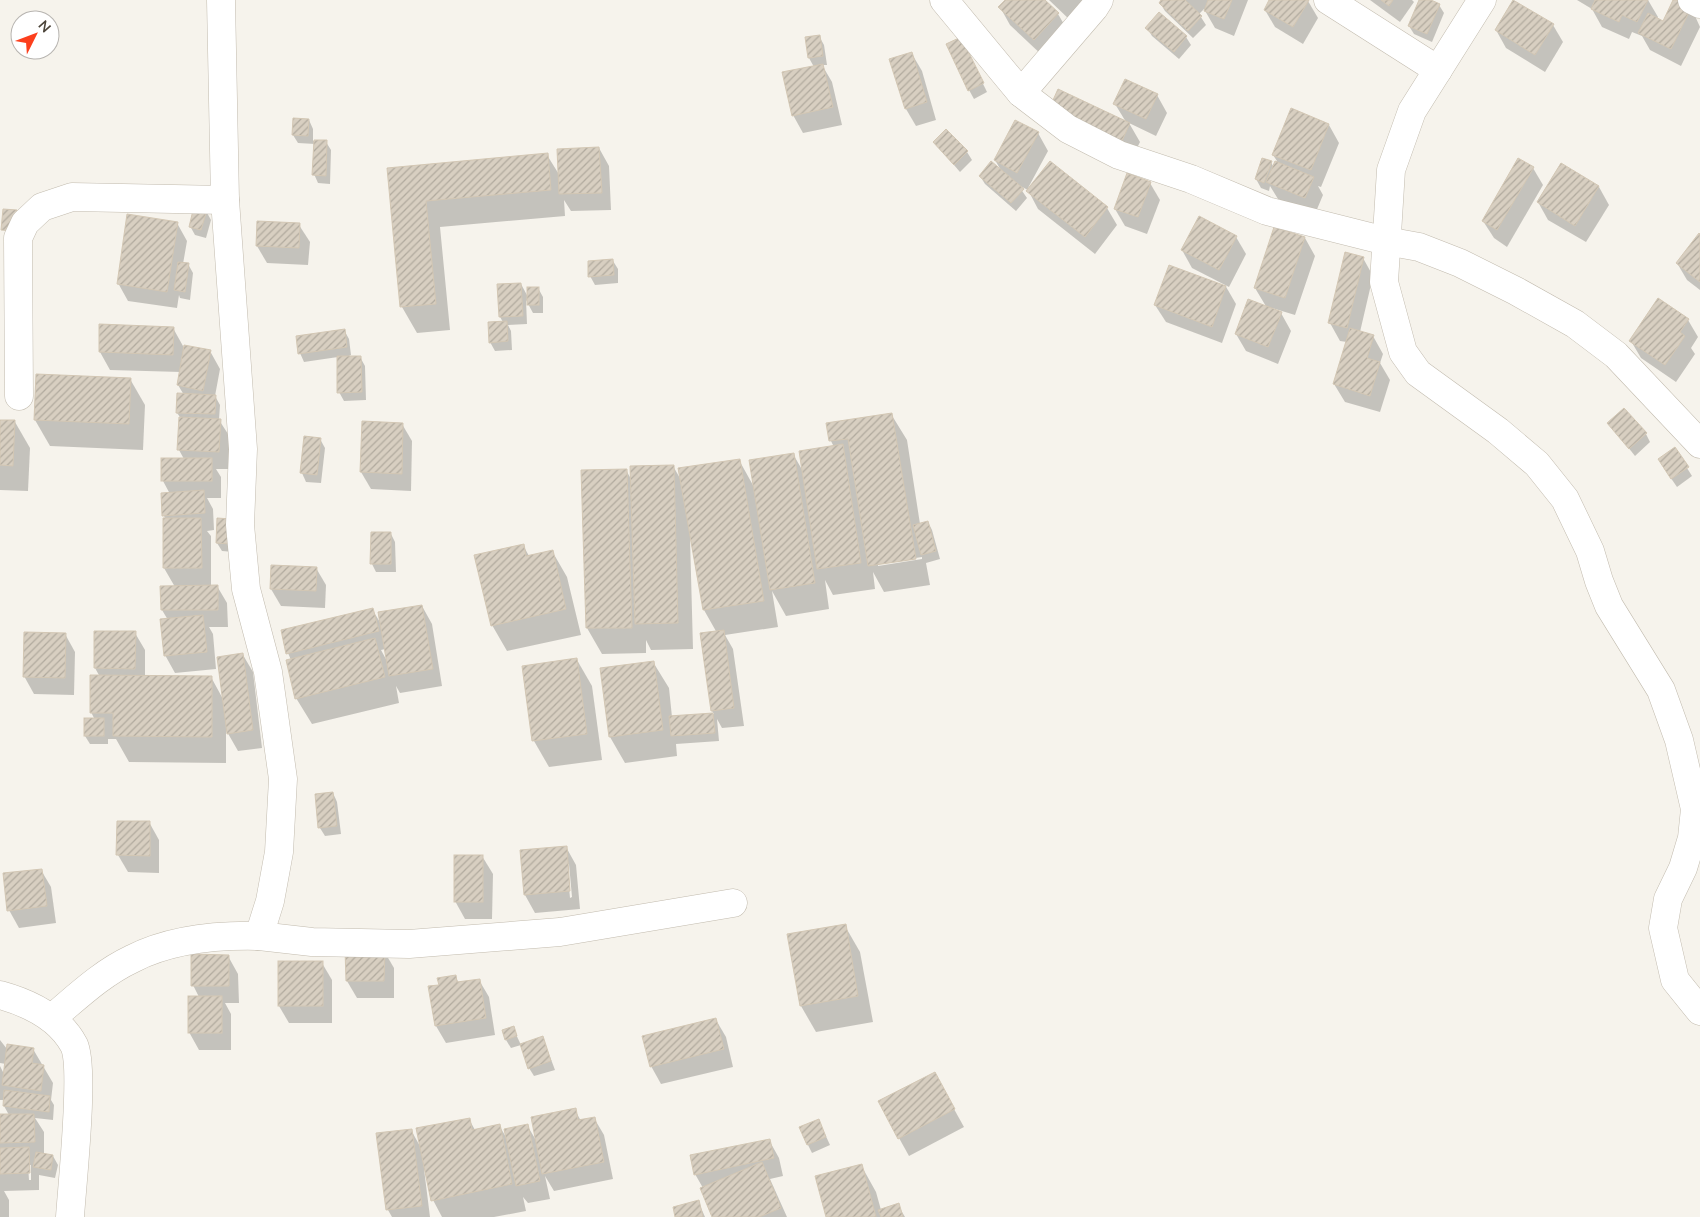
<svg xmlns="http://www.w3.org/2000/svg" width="1700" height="1217" font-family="Mulish,sans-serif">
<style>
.shadow{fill:#0003;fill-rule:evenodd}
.building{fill:url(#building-hatch);stroke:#d3c7b4}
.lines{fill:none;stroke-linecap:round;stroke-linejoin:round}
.minor-casing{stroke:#c2bbae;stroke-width:29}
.minor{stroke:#fff;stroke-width:28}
</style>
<defs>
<pattern id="building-hatch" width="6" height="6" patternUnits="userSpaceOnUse" patternTransform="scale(1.25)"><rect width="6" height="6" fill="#d8cfc1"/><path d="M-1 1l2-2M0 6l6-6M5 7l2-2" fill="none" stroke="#b1aa9e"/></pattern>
</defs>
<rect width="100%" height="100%" fill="#f6f3ec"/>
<g class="shadow">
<path d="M1006,0H1043L1058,14L1068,31L1044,57L1010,25L1000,7Z"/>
<path d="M1049,0H1091L1071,21Z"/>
<path d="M1163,0H1248L1234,36L1215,28L1204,9L1199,14L1206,25L1193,38L1165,11L1160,3Z"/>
<path d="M1271,0L1308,1L1318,18L1303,44L1275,27L1265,10Z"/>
<path d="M1370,0H1412L1414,2L1400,22Z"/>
<path d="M1420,0H1428L1439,5L1444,13L1432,42L1414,34L1409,26Z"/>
<path d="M1577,0H1648L1658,17L1657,19L1663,23L1676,0L1691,7L1700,27L1681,66L1650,50L1642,36L1632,32L1629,39L1602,27L1592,9Z"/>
<path d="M1553,25L1563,42L1545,72L1506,48L1496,30Z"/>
<path d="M1147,28L1186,37L1191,45L1179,59L1152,36Z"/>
<path d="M819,36L824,45L827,65H822L832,82L842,125L803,133L793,115L814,67L809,58L806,38Z"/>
<path d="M965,47L987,92L974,99L969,90Z"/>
<path d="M912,54L922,71L936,120L916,126L906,109Z"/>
<path d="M1157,95L1167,113L1156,136L1129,123L1140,142L1131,160L1060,126L1126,122L1115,104Z"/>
<path d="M309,120L313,129V141L326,142L331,150L330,184L318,183L314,174L315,144L298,143L293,135Z"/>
<path d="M1329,125L1339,143L1321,187L1318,186L1323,195L1315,214L1278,199L1270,186L1269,191L1261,188L1256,179L1271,162L1274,168L1277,161L1273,155Z"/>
<path d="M946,131L967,152L972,160L960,172L934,142Z"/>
<path d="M1038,133L1048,151L1028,188L1107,208L1117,225L1095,254L1038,209L1028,190L1018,185L1027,198L1016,211L985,184L980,176L1002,172L995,160Z"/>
<path d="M599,148L609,166L611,210L571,211L564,200L565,216L440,227L450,330L417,333L402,307L388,169L547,155L560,176Z"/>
<path d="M1561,164L1599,187L1609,205L1586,242L1548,220L1538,202Z"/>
<path d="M1533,168L1543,185L1507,247L1494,238L1483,221Z"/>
<path d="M1150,183L1160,200L1147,234L1125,226L1115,209Z"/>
<path d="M206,211L211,220L206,238L195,235L190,226Z"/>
<path d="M177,223L187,241L183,264H188L193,273L190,300L180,298L179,295L177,308L128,301L118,283Z"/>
<path d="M299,225L310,242L308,265L267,263L257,246Z"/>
<path d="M1700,235V290L1687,280L1677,263Z"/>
<path d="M1236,237L1246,254L1229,287L1192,268L1182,250Z"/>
<path d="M1305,238L1315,256L1295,315L1272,308V310L1281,313L1291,331L1278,364L1246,351L1236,334L1267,308L1255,288Z"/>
<path d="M1363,258L1373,276L1360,332L1373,336L1383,354L1380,363L1390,380L1380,412L1345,402L1334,384L1347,342L1340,341L1330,323Z"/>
<path d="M613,261L618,269V283L595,285L590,276Z"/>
<path d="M521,284L528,297L538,288L543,297V313H533L526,300L527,324L508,325L511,331L512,350L495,351L490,342L503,322L500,317L498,285Z"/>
<path d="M1225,285L1236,304L1222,343L1166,322L1155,305Z"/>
<path d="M1688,320L1698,337L1691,348L1695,354L1676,382L1641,358L1631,341Z"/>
<path d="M100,326L173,328L183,346V353L210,351L220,369L215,396L220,405L219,420L230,437L229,469H216L221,477V498H207L213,509L214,530L207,531L211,536V586H217L227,603L228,627H209L213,634L216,669L175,673L165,655L168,620L162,610V587H175L164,568L165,519L164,515L170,494L163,481L184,459L179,450L180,417L177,413L184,395L178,385L181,372L110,370L100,352Z"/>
<path d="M344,330L349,339L351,355L345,358L360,357L365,366L366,400L344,401L339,392L338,357L304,362L300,353Z"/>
<path d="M37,375L130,379L145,405L143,450L50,446L35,420Z"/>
<path d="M891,414L907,440L920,524L928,522L932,530L940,559L926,563L930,585L884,592L873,572L875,589L833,595L825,580L829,609L786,616L772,591L778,627L725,635L733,649L744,726L722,728L717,719L719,741L676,744L677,756L625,763L610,737L601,669L653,662L669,688L672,717L714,714L712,711L717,633L704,610L690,537L693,649L651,650L646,640V653L602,654L587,628L582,471L626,470L631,479L673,466L681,480L739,460L754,487L793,454L804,473L834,447L831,441ZM922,557V559L878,566V564Z"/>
<path d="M0,421L15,422L30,448L28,491L0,490Z"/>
<path d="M1609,423L1646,434L1650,442L1635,456Z"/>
<path d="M402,424L412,441L411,491L371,489L361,472Z"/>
<path d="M305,438L320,439L325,448L321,483L306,482L302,473Z"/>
<path d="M1675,449L1692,476L1677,487L1664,468Z"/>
<path d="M218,519L234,552L222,551L217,543Z"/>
<path d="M391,534L395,542L396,572H376L372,564Z"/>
<path d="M523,545L529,556L552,551L567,577L581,635L507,651L492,625Z"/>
<path d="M316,568L326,585L325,608L281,606L271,589Z"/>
<path d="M422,606L432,624L442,686L400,693L396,686L399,703L312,724L296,698L291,660L288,653L372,609L381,624ZM385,649L387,661L381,650Z"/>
<path d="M135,633L145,650V677H211L223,699L243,655L253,672L262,748L238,751L226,730V763L129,762L116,739H108V744H90L85,736L95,720L91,712L100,677L95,668Z"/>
<path d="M65,634L75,652L74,695L34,694L24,676Z"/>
<path d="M577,660L592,686L602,760L549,767L534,741Z"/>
<path d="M333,793L337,802L341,834L325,836L320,828L316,795Z"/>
<path d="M149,822L159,840V873L128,872L118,855Z"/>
<path d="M566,847L576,865L580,909L535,913L525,895L521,851ZM567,864H569L572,897L570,898Z"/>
<path d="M482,856L493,874L492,919H465L455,901Z"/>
<path d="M41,870L51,887L56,923L19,928L9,910Z"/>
<path d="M845,926L860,952L873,1022L816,1032L801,1006Z"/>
<path d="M384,951L394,968V998H357L347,981Z"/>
<path d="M228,956L238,974L239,1003H225L231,1014V1050H199L189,1032L199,997L193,985Z"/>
<path d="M322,963L332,980V1023H289L279,1006Z"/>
<path d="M455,976L459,983L479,980L489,997L495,1035L446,1043L436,1026L440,986Z"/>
<path d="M716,1020L726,1037L733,1067L661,1084L651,1066Z"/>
<path d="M513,1028L521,1045L511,1048L506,1040Z"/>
<path d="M543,1038L555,1070L534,1076L529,1068Z"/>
<path d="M0,1040L7,1049H33L53,1083L51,1100L54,1105L53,1120L35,1118L44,1132V1155L53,1156L58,1165L55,1178L39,1175V1190L4,1191L9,1200V1217H0V1115H9L4,1106V1100H0V1066L4,1074L6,1064L0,1063ZM28,1165H31V1180H29Z"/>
<path d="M944,1091L964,1127L909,1156L899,1138Z"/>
<path d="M575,1110L581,1121L594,1118L604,1135L613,1179L554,1191L545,1176L550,1199L528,1203L523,1197L526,1211L494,1217H442L433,1200L426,1169H424L430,1217H392L388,1210L411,1130L421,1148L469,1119L475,1130L499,1125L507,1139L527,1125L537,1142Z"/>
<path d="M819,1121L830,1145L812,1153L808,1145Z"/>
<path d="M769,1140L779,1158L783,1176L770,1179L787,1217H713L703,1188L695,1174Z"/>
<path d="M861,1165L876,1192L881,1210L898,1205L905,1217H828Z"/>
<path d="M698,1201L705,1217H677Z"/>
</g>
<g class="building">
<path d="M1005,0H1045L1059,13L1034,40L998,7Z"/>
<path d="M1161,0H1185L1202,16L1188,31L1159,3Z"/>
<path d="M1208,0H1232L1224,19L1204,11Z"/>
<path d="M1269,0H1309L1293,27L1264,10Z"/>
<path d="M1381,0H1393L1389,6Z"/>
<path d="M1419,0H1431L1440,4L1427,34L1408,26Z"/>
<path d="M1513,0L1554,24L1535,55L1495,30Z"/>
<path d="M1595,0H1648L1637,22L1622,15L1619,22L1591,9Z"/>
<path d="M1673,0H1679L1692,6L1671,49L1638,33L1648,13L1663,21Z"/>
<path d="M1159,12L1187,36L1174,52L1145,28Z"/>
<path d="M820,35L823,56L808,58L805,37Z"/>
<path d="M961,37L984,83L968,91L946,44Z"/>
<path d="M912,52L927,102L905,109L889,59Z"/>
<path d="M823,64L833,107L792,116L782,72Z"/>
<path d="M1125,79L1158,94L1146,119L1113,104Z"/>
<path d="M1058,89L1130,123L1121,143L1049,109Z"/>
<path d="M1291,108L1329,124L1311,170L1272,155Z"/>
<path d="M293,118L309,119L308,136L292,135Z"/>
<path d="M1015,120L1039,132L1017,173L994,160Z"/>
<path d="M946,129L968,151L954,165L933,142Z"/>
<path d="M314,140H327L326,176L312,175Z"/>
<path d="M599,147L602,193L559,194L557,149Z"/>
<path d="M548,153L551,190L426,201L436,304L400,307L387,168Z"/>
<path d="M1262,158L1272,161L1264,183L1255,179Z"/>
<path d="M1518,158L1534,167L1497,230L1482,221Z"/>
<path d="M991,161L1024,189L1011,203L979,176Z"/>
<path d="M1050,161L1108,207L1085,237L1026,191Z"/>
<path d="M1275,161L1314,177L1305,198L1266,182Z"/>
<path d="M1561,163L1599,186L1575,226L1537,202Z"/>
<path d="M1127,173L1151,182L1138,217L1114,209Z"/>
<path d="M194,206L207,210L201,230L189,227Z"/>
<path d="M3,209L17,210L16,231L1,230Z"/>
<path d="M127,214L178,222L167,292L117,284Z"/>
<path d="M1199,216L1237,236L1219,270L1181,250Z"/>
<path d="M257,221L300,223L299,248L256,246Z"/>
<path d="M1274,227L1305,237L1285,298L1254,288Z"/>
<path d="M1699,233L1700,234V282L1676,263Z"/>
<path d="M1345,252L1364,257L1347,328L1328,323Z"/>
<path d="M613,259L614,275L588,277V261Z"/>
<path d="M178,262L189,263L185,292L174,290Z"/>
<path d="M1169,265L1226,286L1212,327L1154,305Z"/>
<path d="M521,283L523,316L499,317L497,284Z"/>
<rect x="527" y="287" width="12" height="18"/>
<path d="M1658,298L1689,319L1680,332L1685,336L1665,365L1629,341Z"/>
<path d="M1248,299L1282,312L1268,347L1235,334Z"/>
<path d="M507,321L508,341L489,343L488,322Z"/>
<path d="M99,324L174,327L173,355L99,352Z"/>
<path d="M1350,328L1374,335L1367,358L1380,362L1370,396L1333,384Z"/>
<path d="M345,329L347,347L298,354L296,336Z"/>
<path d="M184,345L211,350L203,391L177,385Z"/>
<path d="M337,356H361L362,392L337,393Z"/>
<path d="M36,374L131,378L129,424L34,420Z"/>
<path d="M177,393L216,395L215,414L176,413Z"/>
<path d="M1624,408L1647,433L1629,449L1607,423Z"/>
<path d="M892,413L916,559L868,566L848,439L829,441L826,423Z"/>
<path d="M179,417L221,419L219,452L177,450Z"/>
<path d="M0,420H15L13,466L0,465Z"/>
<path d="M362,421L403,423L402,474L360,472Z"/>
<path d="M304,436L321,438L317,475L300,473Z"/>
<path d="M843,444L861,563L817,569L799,451Z"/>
<path d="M1675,447L1689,467L1671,479L1658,459Z"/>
<path d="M794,453L815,583L770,590L749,460Z"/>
<rect x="161" y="458" width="51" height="23"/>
<path d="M740,459L764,601L703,610L678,468Z"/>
<path d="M674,465L678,623L635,624L630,466Z"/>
<path d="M627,469L632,628H586L581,470Z"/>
<path d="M204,490L205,513L162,516L161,493Z"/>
<path d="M163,518H201L202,568H163Z"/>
<path d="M217,518L231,519L230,544L216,543Z"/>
<path d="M928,521L936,551L921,555L913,525Z"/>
<path d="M371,532H391V564H370Z"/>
<path d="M524,544L526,556L553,550L566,609L491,626L474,555Z"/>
<path d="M271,565L317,567L316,591L270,589Z"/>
<path d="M218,585V610H161L160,586Z"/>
<path d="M422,605L433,669L389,676L378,612Z"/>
<path d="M373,608L379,631L286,654L281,630Z"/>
<path d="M203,615L207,652L164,656L160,619Z"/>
<path d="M724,630L734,708L711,711L700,633Z"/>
<path d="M94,631H136L135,669L94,668Z"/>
<path d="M24,632L66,633L65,678L23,677Z"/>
<path d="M375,638L385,677L295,699L286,660Z"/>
<path d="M243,653L253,730L227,734L217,657Z"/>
<path d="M577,658L587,734L532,741L522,666Z"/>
<path d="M654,661L663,730L609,737L600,668Z"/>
<path d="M90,675L212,676V737L113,736V713H90Z"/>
<path d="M713,713L715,733L671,736L669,716Z"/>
<rect x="84" y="718" width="20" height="18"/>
<path d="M333,792L337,826L318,828L315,794Z"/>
<path d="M117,821H150V856L116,855Z"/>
<path d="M567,846L570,891L524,895L520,850Z"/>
<rect x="454" y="855" width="29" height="47"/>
<path d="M42,869L47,906L7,911L3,873Z"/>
<path d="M846,924L858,996L800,1006L787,934Z"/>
<path d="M345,949L385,950L384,981H346Z"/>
<path d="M191,954L229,955V986H191Z"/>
<rect x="278" y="961" width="45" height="45"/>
<path d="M456,975L457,982L480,979L486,1018L435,1026L428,986L439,985L437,978Z"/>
<rect x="188" y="996" width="34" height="37"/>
<path d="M716,1018L724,1049L650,1067L642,1036Z"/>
<path d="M514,1026L517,1036L505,1040L502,1030Z"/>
<path d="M543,1036L551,1061L528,1069L520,1044Z"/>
<path d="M7,1044L34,1048L32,1063L44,1065L41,1091L2,1085Z"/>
<path d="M935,1072L955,1109L898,1139L878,1101Z"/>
<path d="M4,1090L50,1096L49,1112L3,1106Z"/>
<path d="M576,1108L578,1120L595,1117L604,1162L542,1174L531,1117Z"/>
<path d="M0,1114H34L35,1142L0,1143Z"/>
<path d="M470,1118L472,1130L500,1124L512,1184L431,1201L416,1128Z"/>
<path d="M819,1119L826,1137L807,1145L799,1127Z"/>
<path d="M528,1124L540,1181L516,1186L504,1129Z"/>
<path d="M412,1129L422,1206L386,1210L376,1133Z"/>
<path d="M770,1139L774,1158L694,1175L690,1155Z"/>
<path d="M29,1147L30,1173L0,1174V1148Z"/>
<path d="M36,1152L53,1155L51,1170L33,1167Z"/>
<path d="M762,1162L781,1208L759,1217H712L700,1188Z"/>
<path d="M862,1164L876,1217H826L815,1176Z"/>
<path d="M699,1200L703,1217H675L673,1207Z"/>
<path d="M899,1203L903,1217H881L878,1210Z"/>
</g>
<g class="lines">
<g class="minor-casing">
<g id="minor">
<path d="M944,0L1021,93L1068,129L1119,155L1191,179L1267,211L1386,241L1419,247L1460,263L1516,291L1575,324L1616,355L1700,444"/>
<path d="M1328,0L1438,70"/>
<path d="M1482,0L1412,111L1391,170L1384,282L1403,352L1418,373L1498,431L1537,464L1565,499L1590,551L1599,581L1609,606L1661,690L1679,740L1695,809L1692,838L1683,868L1668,899L1663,928L1675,980L1700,1011"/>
<path d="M1692,0L1700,4"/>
<path d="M1021,93L1094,8L1099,0"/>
<path d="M19,396L18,238L25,223L42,207L72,197L225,200"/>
<path d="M259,936L312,942L409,944L560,932L733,903"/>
<path d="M0,995C29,1003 59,1017 74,1045C85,1068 72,1185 70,1217"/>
<path d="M52,1018C77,997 102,973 132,959C169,940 218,935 259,936L270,901L279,852L283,779L268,672L246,589L240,525L243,449L225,200L221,0"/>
</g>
</g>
<use href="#minor" class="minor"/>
</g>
<g transform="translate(35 35) rotate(48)"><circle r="24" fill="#ffffff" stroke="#b7b4b0"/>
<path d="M0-4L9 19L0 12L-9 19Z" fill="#fc3f1d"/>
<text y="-8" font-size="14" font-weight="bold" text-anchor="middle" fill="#4b4439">N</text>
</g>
</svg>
